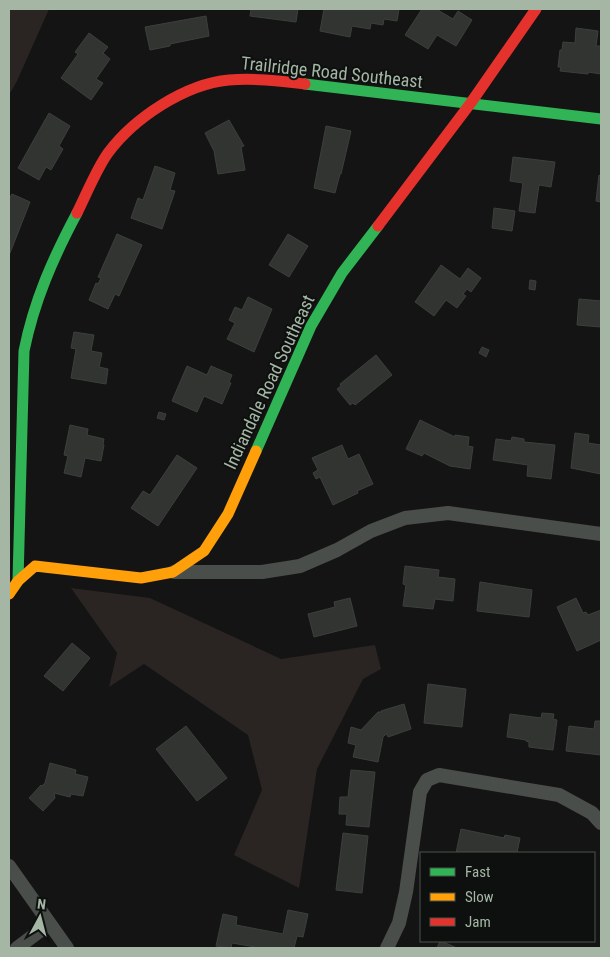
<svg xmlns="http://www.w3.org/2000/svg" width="610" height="957" font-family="'Roboto Condensed',sans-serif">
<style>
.green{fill:#2a2422}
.building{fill:#313431;stroke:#3c403d}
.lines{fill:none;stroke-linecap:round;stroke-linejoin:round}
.street{stroke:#4a4e4a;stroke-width:14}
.fast{stroke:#30b455;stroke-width:11}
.slow{stroke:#ff9f0a;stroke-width:11}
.jam{stroke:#e5322d;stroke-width:11}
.labels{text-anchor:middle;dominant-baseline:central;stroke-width:4;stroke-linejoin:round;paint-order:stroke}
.street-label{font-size:18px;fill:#a5b6a5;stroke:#0e100f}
</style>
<rect width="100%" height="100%" fill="#141414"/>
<g class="green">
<path d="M9,9H49L17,81L9,95Z"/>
<path d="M71,588L150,598L281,659L375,645L381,669L363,679L317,769L299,888L234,855L262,790L248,735L144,664L109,687L117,653Z"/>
</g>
<g class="building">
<path d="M251,9H298L296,22L250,16Z"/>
<path d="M324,9H399L397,21L384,19L383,25L371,23L370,29L352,26L350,37L320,31Z"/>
<path d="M422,9H436L453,19L458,11L472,20L456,46L437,35L428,49L405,35Z"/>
<path d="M206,16L209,36L170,44V46L150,50L145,27Z"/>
<path d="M576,28L598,31L596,46H601V74L588,72V74L560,71L561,67H558L560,50H562L563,42L575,43Z"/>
<path d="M89,33L108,47L103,53L110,59L96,79L103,83L91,100L61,78L78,54L75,52Z"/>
<path d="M49,113L70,126L59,146L63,149L51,170L46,167L39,180L18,168Z"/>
<path d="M229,120L244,146L241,147L245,170L218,174L214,151L205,133Z"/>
<path d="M326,126L351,131L341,174H340L335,193L314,188Z"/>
<path d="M513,157L555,162L551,187L539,185L535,213L519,211L523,183L510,181Z"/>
<path d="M155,166L175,173L170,190L175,191L162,229L131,218L138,198L143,200Z"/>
<path d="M599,175L601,176V202L596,201Z"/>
<path d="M12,194L30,202L10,253L9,199Z"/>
<path d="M494,208L515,211L512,231L492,228Z"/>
<path d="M117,234L142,245L119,296L115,294L108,309L89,300L96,283L98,284L101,278L98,277Z"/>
<path d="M288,234L308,246L289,277L269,265Z"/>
<path d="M441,265L460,279L468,268L481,278L471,292L467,289L463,294L466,296L457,308L446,300L434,316L415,302Z"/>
<path d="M530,280L536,281L535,290L529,289Z"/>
<path d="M248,297L272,309L254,352L227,339L235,323L229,320L235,307L242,310Z"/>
<path d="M579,299L601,301V327L577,325Z"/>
<path d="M74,332L94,335L91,351L102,353L99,367L108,369L106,384L71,378L76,349L71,348Z"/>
<path d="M482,347L489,350L486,357L479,353Z"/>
<path d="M376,355L392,375L355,405L353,403L350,405L337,389L341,386L340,384Z"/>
<path d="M187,366L207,375L211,366L232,375L229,382L231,383L222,404L204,396L197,412L172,401Z"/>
<path d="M159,412L166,414L164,420L157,418Z"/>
<path d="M420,420L455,437V435L469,437L468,446L473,447L470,469L450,466L424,453L422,456L406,449Z"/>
<path d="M70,425L88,429L87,435L104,439L103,444L104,445L101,461L85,458L81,477L64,473L68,456L64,455Z"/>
<path d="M575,433L589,435L588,443L601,445V474L571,468Z"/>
<path d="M512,437L524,439V442L555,445L551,479L527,476L528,465L493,460L496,439L511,441Z"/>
<path d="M342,445L348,459L359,454L373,484L357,491L358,493L333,505L320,477L316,479L313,473L318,470L312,458Z"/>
<path d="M177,455L197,468L158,526L131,508L143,491L150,495Z"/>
<path d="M405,566L439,570L438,577L455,579L453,601L435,599L433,609L403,606L406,585L403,584Z"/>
<path d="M480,582L532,590L529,617L477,611Z"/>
<path d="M350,598L357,626L314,637L308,614L335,607L334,602Z"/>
<path d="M576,598L583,613L586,612L588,615L601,610V640L577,651L557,607Z"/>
<path d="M72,643L90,658L63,691L44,676Z"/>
<path d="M428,684L466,689L462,727L424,723Z"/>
<path d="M404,704L411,729L388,737L387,734L385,735L383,737L378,762L353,757L356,745L348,743L351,727L361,730L378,712H382L381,711Z"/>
<path d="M542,713L554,714L553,719L557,720L553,750L529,747V742L526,741V740L507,737L510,714L541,718Z"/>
<path d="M595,721H601V755L566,751L569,726L594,729Z"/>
<path d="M186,726L227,778L197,801L156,749Z"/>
<path d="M50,763L76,770L75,774L88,777L83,796L71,794L70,797L54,793L55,798L43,811L29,798L41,785L42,786L45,783Z"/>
<path d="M351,770L375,772L369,827L346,825L347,814H339L340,797H348Z"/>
<path d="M461,829L504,838L505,835L520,838L517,853H456Z"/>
<path d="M343,833L368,836L362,893L336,890Z"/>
<path d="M288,910L308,914L303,937L297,936L294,948H254L255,947L232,943L231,948L216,946L223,914L237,917L236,925L283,934Z"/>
<path d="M440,941H441L457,948H437Z"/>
</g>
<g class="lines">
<g class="street">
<path d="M174,572H262L300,566L337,550L371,531L405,518L448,513L601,534"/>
<path d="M9,866L67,948"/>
<path d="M17,948L49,924"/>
<path d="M387,948L399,923L406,892L420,792L427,780L439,775L559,795L592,813L601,823"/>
</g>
<g class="fast">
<path d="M305,84L601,119"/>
<path d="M256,451L311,326L342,273L378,226"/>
<path d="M18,581L24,351C34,301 53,258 77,213"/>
</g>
<path class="slow" d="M9,594L18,581L35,566L141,578L173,572L204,551L228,514L256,451"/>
<g class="jam">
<path d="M77,213C86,195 97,168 108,153C134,118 185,84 229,80C255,78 279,81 305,84"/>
<path d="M378,226L470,104L536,9"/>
</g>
</g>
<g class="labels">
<g class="street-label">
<text transform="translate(332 72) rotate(6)">Trailridge Road Southeast</text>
<text transform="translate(269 382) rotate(-65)">Indiandale Road Southeast</text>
</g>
</g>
<rect width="610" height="957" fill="none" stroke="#a5b6a5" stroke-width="20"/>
<rect x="420" y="852" width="175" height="90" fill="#0e100f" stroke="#4a524b"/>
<rect x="430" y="868" width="25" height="8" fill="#30b455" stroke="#4a524b"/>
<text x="465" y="877" font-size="15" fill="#a5b6a5">Fast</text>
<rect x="430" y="893" width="25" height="8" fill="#ff9f0a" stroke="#4a524b"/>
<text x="465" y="902" font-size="15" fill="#a5b6a5">Slow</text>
<rect x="430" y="918" width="25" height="8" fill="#e5322d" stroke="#4a524b"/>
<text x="465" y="927" font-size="15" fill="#a5b6a5">Jam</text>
<g transform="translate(40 917) rotate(7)" stroke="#0e100f" stroke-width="4" paint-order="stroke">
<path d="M0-4L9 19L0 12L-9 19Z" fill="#a5b6a5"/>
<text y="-8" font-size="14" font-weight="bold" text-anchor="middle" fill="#a5b6a5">N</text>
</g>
</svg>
